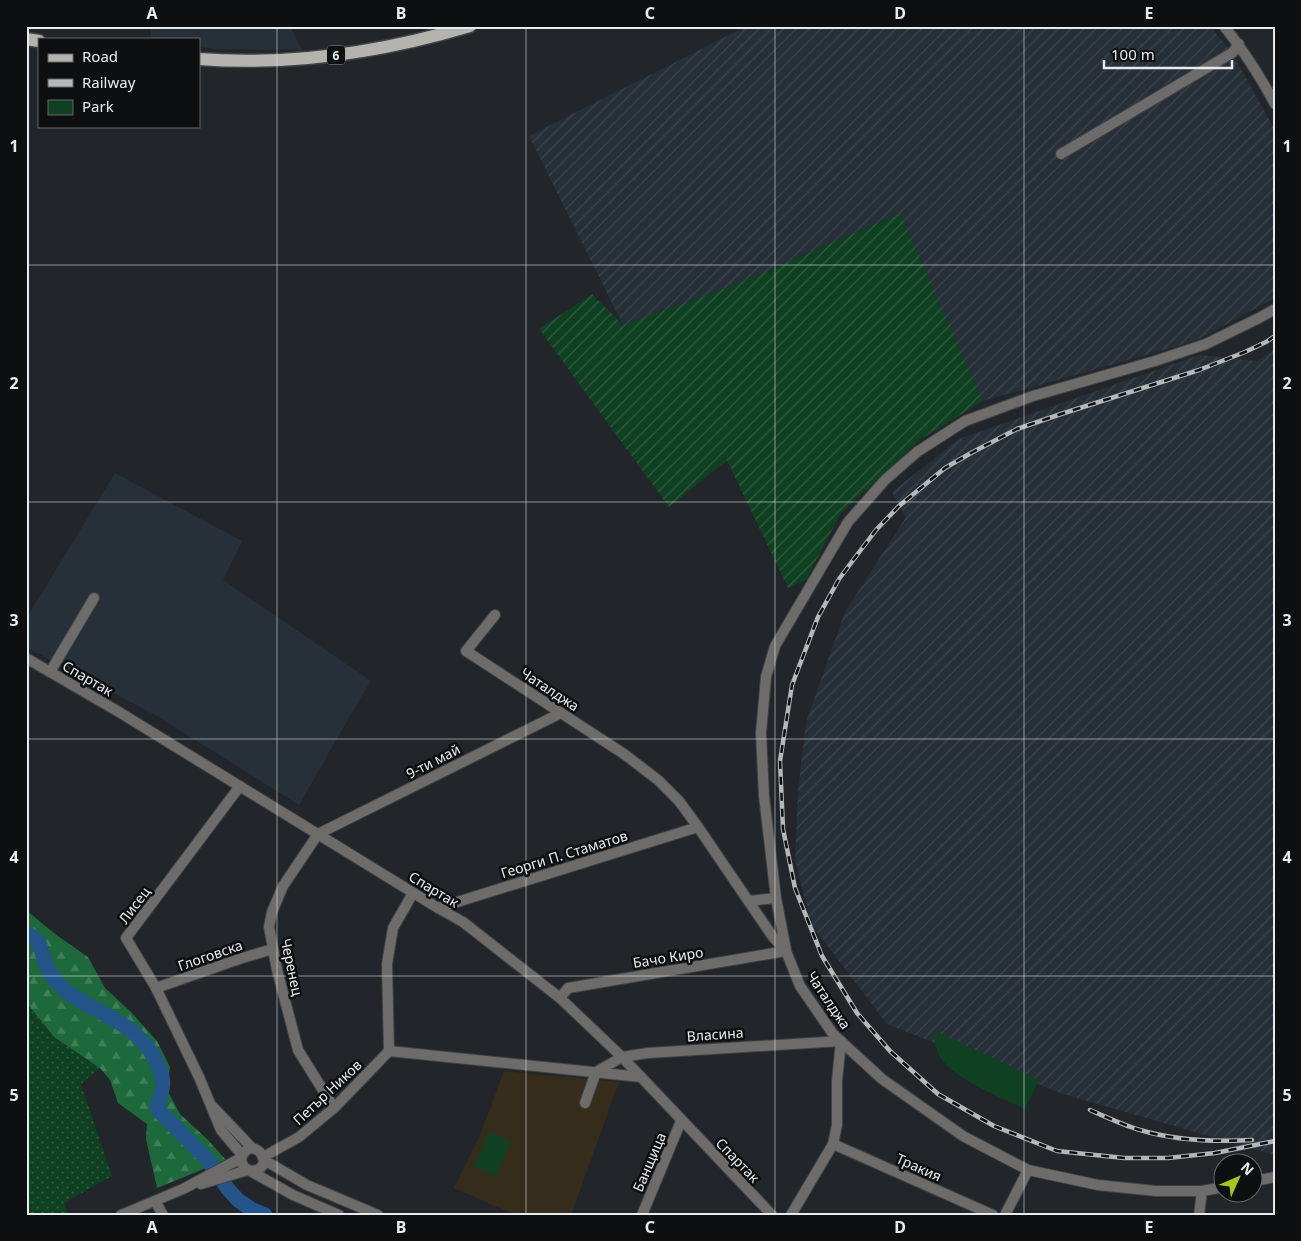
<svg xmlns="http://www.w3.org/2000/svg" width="1301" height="1241" font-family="'Noto Sans',sans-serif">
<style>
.built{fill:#273038}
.industrial{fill:url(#industrial-furrows)}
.education{fill:#352c1c}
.grass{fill:url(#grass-dots)}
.forest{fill:url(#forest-firs)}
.park{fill:#0f4022}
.garden{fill:url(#garden-furrows)}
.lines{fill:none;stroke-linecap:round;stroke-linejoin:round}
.river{stroke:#23548a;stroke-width:15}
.minor-casing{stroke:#3e4245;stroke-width:12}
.major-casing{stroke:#3e4245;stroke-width:15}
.minor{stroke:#6d6c6a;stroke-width:10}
.major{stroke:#b5b3ae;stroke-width:12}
.rail-casing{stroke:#b5b8bb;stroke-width:4.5}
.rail{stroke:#0d0f11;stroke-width:2.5;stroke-dasharray:8;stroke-linecap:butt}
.grid{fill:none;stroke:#e9ecee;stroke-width:1;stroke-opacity:0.55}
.labels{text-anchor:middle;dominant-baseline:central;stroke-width:5;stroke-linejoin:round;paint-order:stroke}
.shield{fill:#0d0f11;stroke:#a7aaac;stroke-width:1}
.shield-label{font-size:12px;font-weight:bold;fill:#e9ecee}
.street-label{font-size:14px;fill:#e9ecee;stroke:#0d0f11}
.neatline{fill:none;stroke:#e9ecee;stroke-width:2}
.grid-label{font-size:16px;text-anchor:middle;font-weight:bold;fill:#e9ecee}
</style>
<defs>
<pattern id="industrial-furrows" width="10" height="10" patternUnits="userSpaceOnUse" patternTransform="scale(1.25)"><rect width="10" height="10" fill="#273038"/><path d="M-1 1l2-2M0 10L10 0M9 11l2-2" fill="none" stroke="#3c444b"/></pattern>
<pattern id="grass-dots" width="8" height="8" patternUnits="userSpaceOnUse" patternTransform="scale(1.25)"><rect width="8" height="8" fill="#0f4022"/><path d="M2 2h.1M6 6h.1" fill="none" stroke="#325c42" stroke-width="1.8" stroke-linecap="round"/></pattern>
<pattern id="forest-firs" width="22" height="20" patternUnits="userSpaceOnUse" patternTransform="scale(1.25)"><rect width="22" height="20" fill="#1e693b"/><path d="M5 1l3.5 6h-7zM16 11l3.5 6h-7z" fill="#3f7f58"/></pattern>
<pattern id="garden-furrows" width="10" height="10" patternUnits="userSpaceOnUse" patternTransform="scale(1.25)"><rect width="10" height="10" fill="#0f4022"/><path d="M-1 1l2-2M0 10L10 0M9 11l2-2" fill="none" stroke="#325c42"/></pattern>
</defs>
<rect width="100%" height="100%" fill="#22262a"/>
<g class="built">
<path d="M151,26H290L302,50L215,49L199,47V39H151Z"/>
<path d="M115,473L242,541L223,580L371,681L355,707L299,805L157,716L26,647V619Z"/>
</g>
<g class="industrial">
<path d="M747,26H1210L1232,53L1275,130V298L1195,341L983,401L899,213L732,286L623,325L529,136Z"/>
<path d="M1275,349V1155L1063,1094L887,1024L811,924L795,859L798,791L806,722L845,612L906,517L892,492L959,439L1199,355L1257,361Z"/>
</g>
<path class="education" d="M504,1071L619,1082L571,1215H516L454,1188L481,1133Z"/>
<path class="grass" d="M26,1002L54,1037L100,1068L81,1084L112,1176L64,1203L69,1215H26Z"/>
<path class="forest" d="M26,910L55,934L88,957L105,988L131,1012L157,1041L170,1067L167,1090L180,1114L208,1140L226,1160L157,1188L146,1139L147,1124L118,1103L110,1080L100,1068L54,1037L26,1002Z"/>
<g class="park">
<path d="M935,1031L1039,1080L1025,1109C1000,1097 960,1082 942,1060C936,1052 934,1041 935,1031Z"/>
<path d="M489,1132L511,1141L496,1176L474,1166Z"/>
</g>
<path class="garden" d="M900,213L983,401L921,439L841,513L806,580L788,588L727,460L669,507L539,329L592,294L623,325L732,286Z"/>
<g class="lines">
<path class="river" d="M26,933C32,935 40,943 41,949C43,952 43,956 44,960C48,971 54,980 63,988C70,995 79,1000 88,1005C117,1021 138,1029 155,1059C165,1078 165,1086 157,1106L159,1111L207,1159L228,1189L238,1200L251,1209L265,1215"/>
<g class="minor-casing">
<g id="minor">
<path d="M1224,26C1244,51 1260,76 1275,104"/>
<path d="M1061,154L1232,53L1239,44"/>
<path d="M495,615L466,651L624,754L658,780L679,801L698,827L773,937L786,951L800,986L833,1034L882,1079L963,1136L1028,1170L1098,1185L1156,1191H1202L1224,1187"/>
<path d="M26,658L119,712L438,908L463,922L560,998L622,1057L772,1215"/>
<path d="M50,672L94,598"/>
<path d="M240,786L126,938L156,988L199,1077L221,1130L242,1155"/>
<path d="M749,901L776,898"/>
<path d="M438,908L698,827"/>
<path d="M786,950L776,898L764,796L761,733L766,677L775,646L848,522L885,480L917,452L965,421L1033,396L1155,361L1206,344L1259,318L1275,309"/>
<path d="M156,988L242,958L273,949"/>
<path d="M560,998L568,988L786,951"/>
<path d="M389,1051L641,1077"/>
<path d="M389,1051L387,964L393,928L413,893"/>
<path d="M596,1072L622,1057L648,1053L841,1041L837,1081V1125L833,1144L791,1215"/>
<path d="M585,1103L596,1072"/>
<path d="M213,1107L252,1148"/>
<path d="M334,1108L298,1050L277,970L269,927L272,912L283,886L318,834L561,713"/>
<path d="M833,1144L993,1215"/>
<path d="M263,1157L299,1137L334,1108L389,1051"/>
<path d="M264,1160L307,1185L378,1215"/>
<path d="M251,1171C278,1169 255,1135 243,1154C240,1159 241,1164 245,1168L293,1195L339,1215"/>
<path d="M1254,1181L1275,1177"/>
<path d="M201,1184L248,1170"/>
<path d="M155,1201L163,1215"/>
<path d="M121,1215L183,1189L241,1158"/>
<path d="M642,1215L681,1121"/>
<path d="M1005,1215L1028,1170"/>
<path d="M1199,1215L1202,1191"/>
</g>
</g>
<g class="major-casing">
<g id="major">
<path d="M26,39L39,41"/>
<path d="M199,59C290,66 383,52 470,26"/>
</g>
</g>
<use href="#minor" class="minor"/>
<use href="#major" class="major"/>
<g class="rail-casing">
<g id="rail">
<path d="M1275,336L1266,342L1245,352L1199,370L1058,415L1017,429L971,453L945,468L899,506L876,530L860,551L839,579L818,617L792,685L780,761L783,829L795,888L822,956L857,1013L890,1051L938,1094L994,1126L1057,1151L1124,1158H1168L1215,1153L1275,1141"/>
<path d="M1090,1110C1106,1117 1123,1125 1140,1130C1177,1141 1215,1142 1252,1140"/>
</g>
</g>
<use href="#rail" class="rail"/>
</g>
<path class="grid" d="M277,26V1215M526,26V1215M775,26V1215M1024,26V1215M26,265H1275M26,502H1275M26,739H1275M26,976H1275"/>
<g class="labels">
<rect class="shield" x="327" y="45.5" width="18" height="19" rx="4"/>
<g class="shield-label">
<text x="336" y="55">6</text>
</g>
<g class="street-label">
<text transform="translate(88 678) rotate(30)">Спартак</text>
<text transform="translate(550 689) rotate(33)">Чаталджа</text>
<text transform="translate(433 761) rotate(-27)">9-ти май</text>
<text transform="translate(564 854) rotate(-17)">Георги П. Стаматов</text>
<text transform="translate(434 889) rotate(31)">Спартак</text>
<text transform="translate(134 905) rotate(-53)">Лисец</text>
<text transform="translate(210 955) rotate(-19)">Глоговска</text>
<text transform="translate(668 957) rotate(-9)">Бачо Киро</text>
<text transform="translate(292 967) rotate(78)">Черенец</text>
<text transform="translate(829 1000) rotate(56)">Чаталджа</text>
<text transform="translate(715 1034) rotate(-4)">Власина</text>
<text transform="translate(327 1092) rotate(-43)">Петър Ников</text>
<text transform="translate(738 1160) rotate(46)">Спартак</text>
<text transform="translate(649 1162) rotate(-67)">Банщица</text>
<text transform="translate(919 1167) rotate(24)">Тракия</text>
</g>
</g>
<rect width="1301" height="1241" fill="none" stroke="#0d0f11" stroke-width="55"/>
<rect x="38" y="38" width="162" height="90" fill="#0d0f11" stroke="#656769"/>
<rect x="48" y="54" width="25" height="8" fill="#b5b3ae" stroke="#656769"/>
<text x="82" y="62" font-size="15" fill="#e9ecee">Road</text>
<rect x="48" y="79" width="25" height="8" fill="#b5b8bb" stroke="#656769"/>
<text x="82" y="88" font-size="15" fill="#e9ecee">Railway</text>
<rect x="48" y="100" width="25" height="15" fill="#0f4022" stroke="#656769"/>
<text x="82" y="112" font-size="15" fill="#e9ecee">Park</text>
<g transform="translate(1238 1178) rotate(45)"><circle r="24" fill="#0d0f11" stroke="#656769"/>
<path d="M0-4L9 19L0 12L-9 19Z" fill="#a9c71b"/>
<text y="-8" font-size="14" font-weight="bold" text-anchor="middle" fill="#e9ecee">N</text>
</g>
<path d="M1104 60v8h128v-8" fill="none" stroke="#e9ecee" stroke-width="2.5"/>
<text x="1111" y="60" font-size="15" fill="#e9ecee" stroke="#0d0f11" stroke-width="4" paint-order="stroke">100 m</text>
<rect x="28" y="28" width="1246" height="1186" class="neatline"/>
<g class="grid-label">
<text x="152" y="19">A</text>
<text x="401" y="19">B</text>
<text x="650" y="19">C</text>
<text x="900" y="19">D</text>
<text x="1149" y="19">E</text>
<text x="14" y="152">1</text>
<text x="1287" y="152">1</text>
<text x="14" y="389">2</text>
<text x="1287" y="389">2</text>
<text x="14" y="626">3</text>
<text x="1287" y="626">3</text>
<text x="14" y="863">4</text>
<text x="1287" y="863">4</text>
<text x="14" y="1101">5</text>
<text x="1287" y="1101">5</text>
<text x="152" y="1233">A</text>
<text x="401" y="1233">B</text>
<text x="650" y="1233">C</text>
<text x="900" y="1233">D</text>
<text x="1149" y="1233">E</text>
</g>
</svg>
